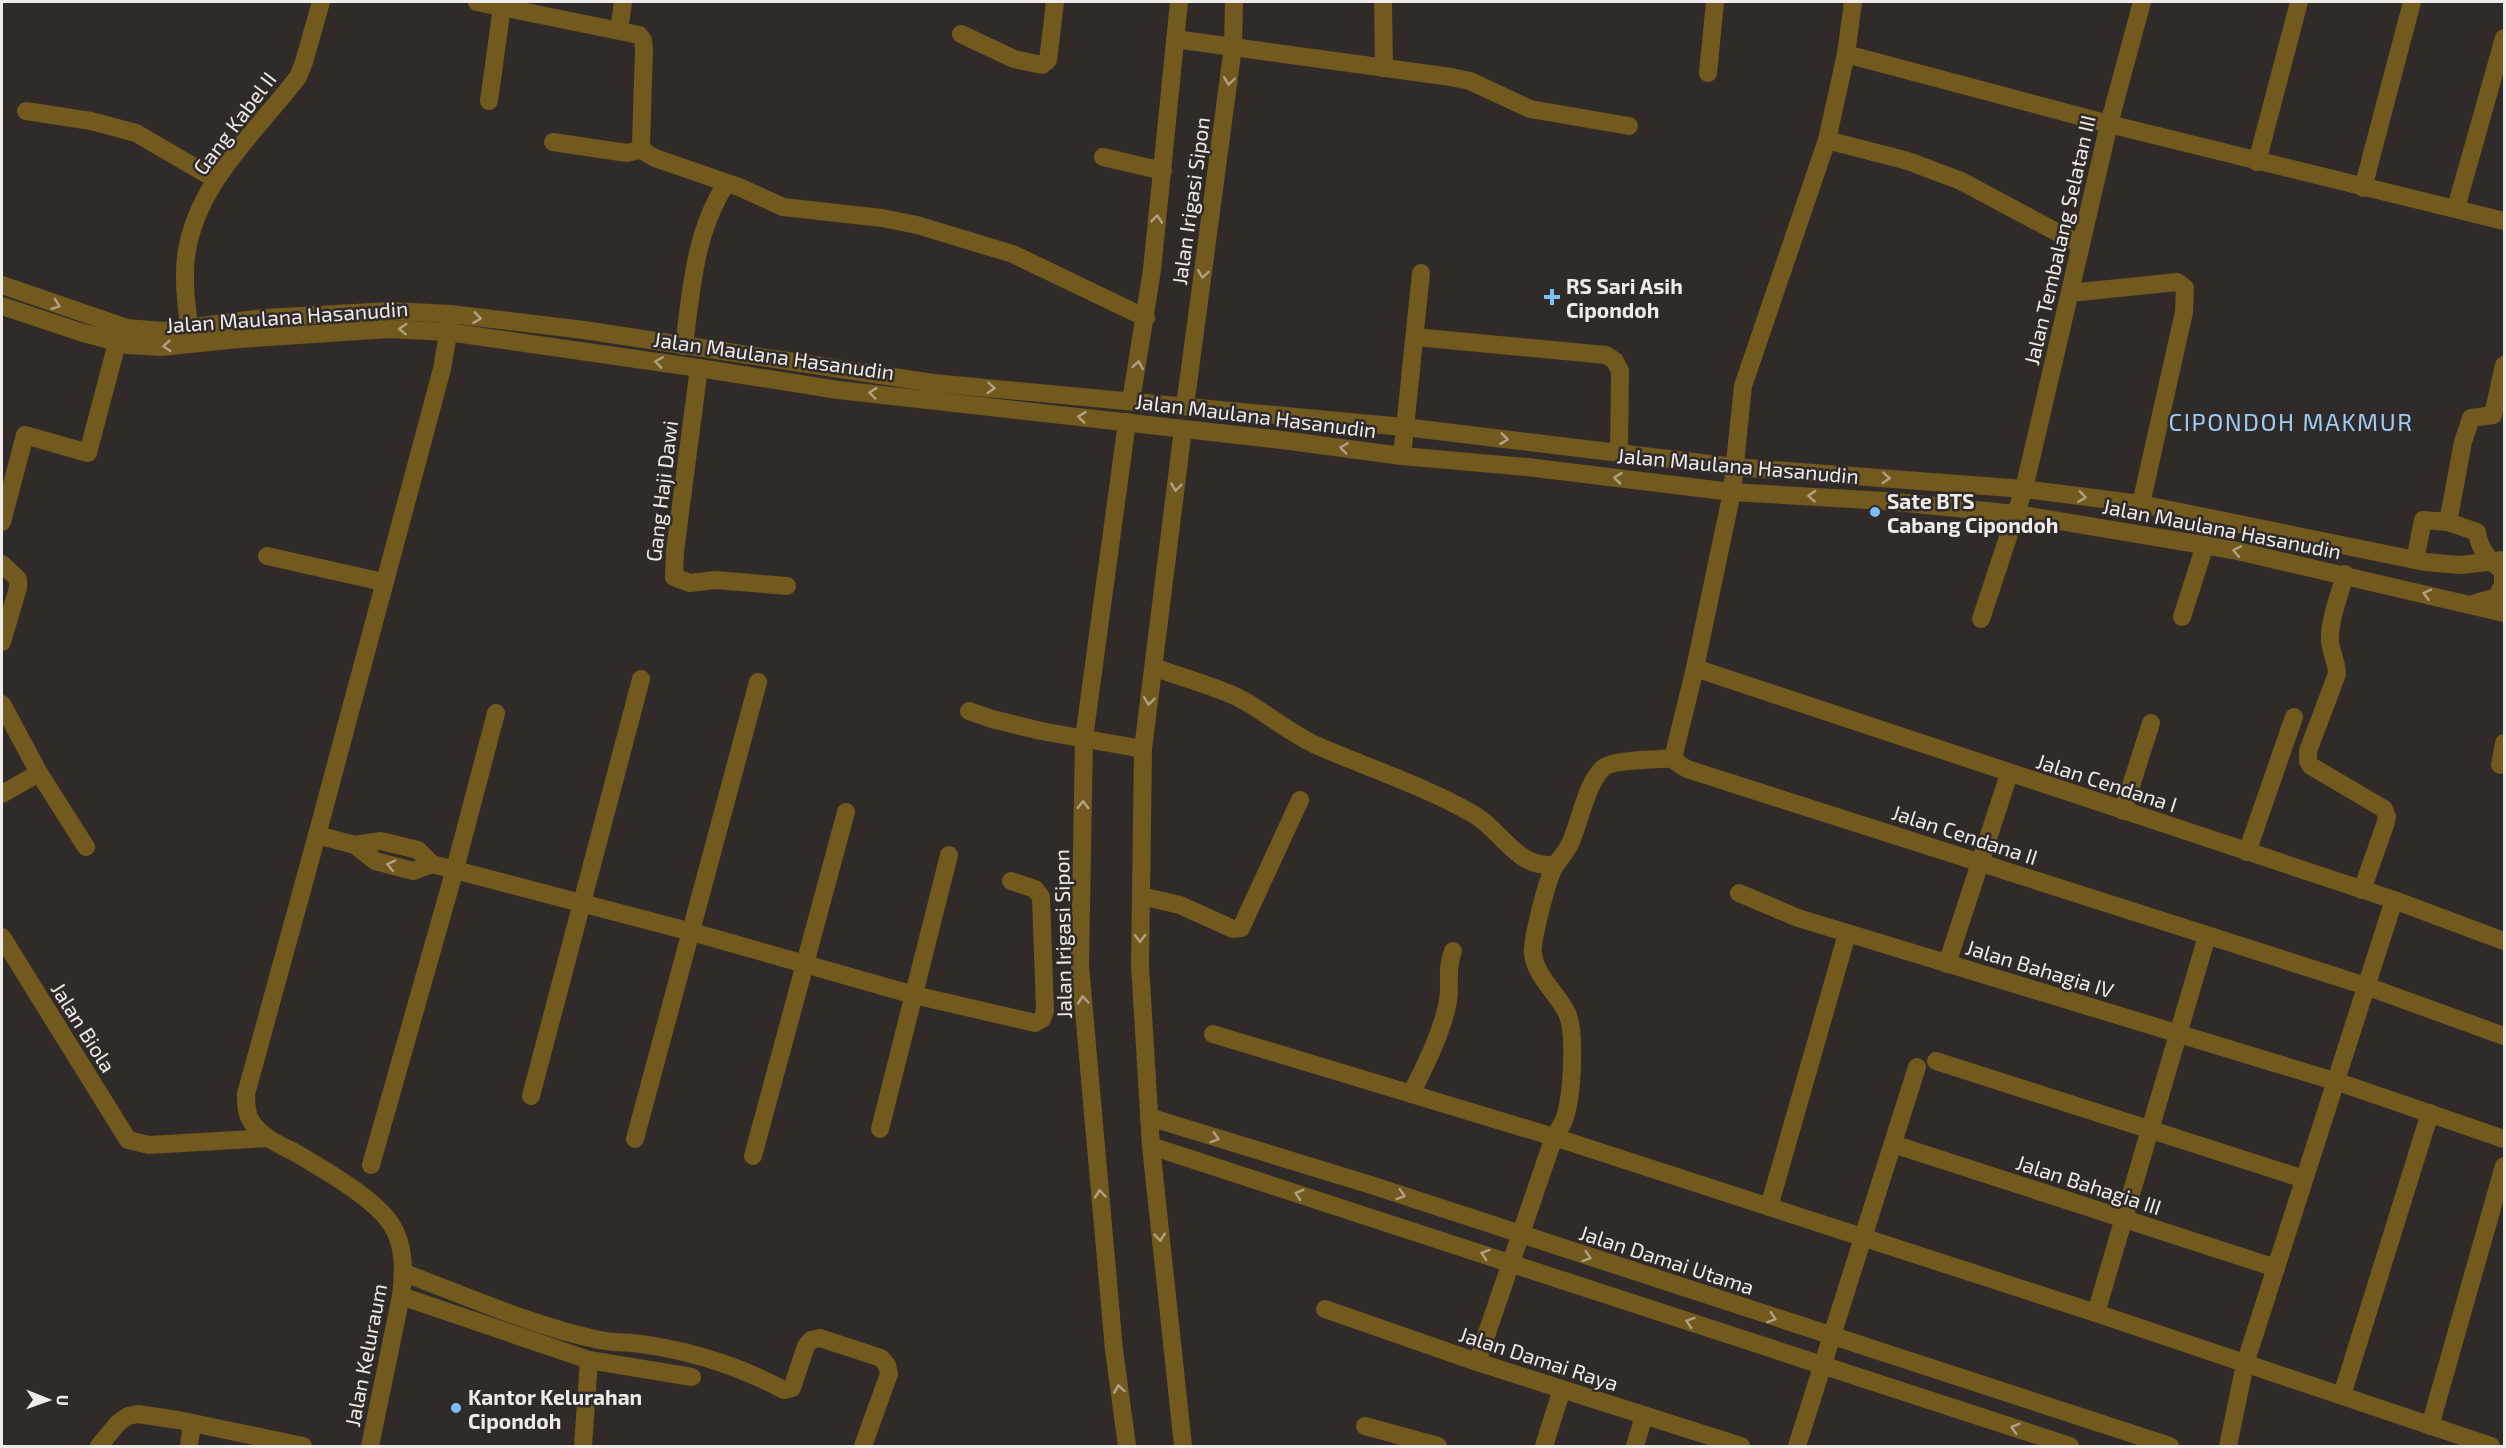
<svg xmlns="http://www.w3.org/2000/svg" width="2506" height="1448" font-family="'Exo 2',sans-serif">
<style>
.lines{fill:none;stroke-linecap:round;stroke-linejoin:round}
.minor{stroke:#72591e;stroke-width:18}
.oneway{stroke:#b0a284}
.poi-dot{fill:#7bbef9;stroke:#302b28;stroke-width:2}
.labels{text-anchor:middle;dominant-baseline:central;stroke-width:5;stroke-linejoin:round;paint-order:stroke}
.street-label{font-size:21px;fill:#efebea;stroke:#302b28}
.poi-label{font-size:21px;font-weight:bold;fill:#efebea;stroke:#302b28;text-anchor:start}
.quarter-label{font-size:24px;letter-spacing:1.5px;fill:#9ccdf9;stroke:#302b28}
</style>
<rect width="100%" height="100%" fill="#302b28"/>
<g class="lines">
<g class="minor">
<path d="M477,2L639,35L643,40L644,50L641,143L643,151L655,158L739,187L783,207L882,218L917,225L1013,254L1146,318"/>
<path d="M1383,2L1384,68"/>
<path d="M1853,2L1846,54L1827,140L1743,386L1732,492L1695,668L1674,754L1676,762L1687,769L2366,986L2504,1036"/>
<path d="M619,30L623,2"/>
<path d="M961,34L1014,59L1042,65L1048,60L1055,2"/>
<path d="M1175,39L1451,77L1470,81L1530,109L1629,126"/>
<path d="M1846,54L2109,124L2504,221"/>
<path d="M1708,73L1715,2"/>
<path d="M489,101L502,7"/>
<path d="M26,111L91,121L136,133L215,179"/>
<path d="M1827,140L1908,161L1961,181L2081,245"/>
<path d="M553,142L627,153L643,149"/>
<path d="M1103,157L1163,171"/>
<path d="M2257,162L2299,2"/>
<path d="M2363,188L2412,2"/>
<path d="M2456,208L2504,38"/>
<path d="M2,285L127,328L163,331L263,318L391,311L451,314L584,330L933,383L1404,427L1735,467L2024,489L2141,504L2425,562L2461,565L2504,560"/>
<path d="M2070,293L2177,282L2185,288L2184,312L2141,504"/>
<path d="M2,306L80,332L128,345L161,347L239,339L389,329L448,332L699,368L838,390L1282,440L1402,456L1527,467L1732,492L1885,501L2017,514L2233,550L2504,613"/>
<path d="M1415,337L1606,355L1615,361L1620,371L1619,452"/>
<path d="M191,339C187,312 183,283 186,257C195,184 256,132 298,77L304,62L321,2"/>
<path d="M684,346C691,291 695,231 726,184"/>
<path d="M699,368L675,551L674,577L690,583L715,580L787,586"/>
<path d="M1131,401L1152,270L1179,2"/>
<path d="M1185,406L1233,47L1234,2"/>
<path d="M1183,429L1143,749L1140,965L1151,1146L1183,1446"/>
<path d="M1402,456L1421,273"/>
<path d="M2,522L25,435L88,453L117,343"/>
<path d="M2448,522L2477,532C2479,549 2489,561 2503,571V584L2497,597L2473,604"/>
<path d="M267,556L383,582"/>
<path d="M2415,560L2423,520L2448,522L2463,442L2471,418L2493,415L2504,365"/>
<path d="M2,564L18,579V588L2,642"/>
<path d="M2345,574C2340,595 2329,619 2330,641C2331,653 2337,662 2337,674L2308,751V761L2311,766L2384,809L2387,817L2385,825L2362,890"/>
<path d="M2182,617L2205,545"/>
<path d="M1981,619L2024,489L2109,124L2142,2"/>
<path d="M1154,667C1182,678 1212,685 1239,698C1266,712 1290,734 1318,746C1369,768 1424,786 1473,814C1502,830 1516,869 1555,865"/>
<path d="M1695,668L2394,900L2504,941"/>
<path d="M2,704L39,773L86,847"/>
<path d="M969,711L992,719L1041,731L1143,749"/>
<path d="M2500,765L2504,743"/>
<path d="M2,794L39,773"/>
<path d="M2123,811L2151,723"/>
<path d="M317,835L442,369L450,322"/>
<path d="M355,845L375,861L413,871L432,864"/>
<path d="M2247,852L2294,717"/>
<path d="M1739,893L1798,918L2344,1084L2504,1139"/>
<path d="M1141,896L1180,905L1233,929L1241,928L1300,800"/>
<path d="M2,937L128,1140L149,1145L268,1138"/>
<path d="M1947,964L2009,774"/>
<path d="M1213,1034L1554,1137L2096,1313L2491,1446"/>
<path d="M1936,1061L2304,1179"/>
<path d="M1411,1094C1425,1066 1440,1037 1447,1006C1452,987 1445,971 1453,951"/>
<path d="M531,1096L641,679"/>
<path d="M1149,1117L1371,1185L2170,1446"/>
<path d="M880,1129L949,855"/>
<path d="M635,1139L758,682"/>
<path d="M1893,1144L2276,1268"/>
<path d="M1151,1146L2070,1446"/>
<path d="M753,1156L846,812"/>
<path d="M371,1165L455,869L496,713"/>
<path d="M1769,1207L1847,934"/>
<path d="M404,1273C467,1296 530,1325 595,1339C610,1343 626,1342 641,1344C692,1351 739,1366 784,1390L792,1388L806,1346L811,1340L820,1338L881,1358L887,1365L889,1374L863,1446"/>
<path d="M401,1296L589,1360L692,1377"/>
<path d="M1325,1309L1477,1362L1741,1446"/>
<path d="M2096,1313L2207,936"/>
<path d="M1477,1362L1554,1137C1558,1131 1563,1124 1565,1117C1572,1096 1576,1033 1567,1013C1557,993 1536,977 1533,954C1531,942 1548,876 1555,866C1560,858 1566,852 1570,844C1580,822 1586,784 1603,768C1612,759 1660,760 1674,758"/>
<path d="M2342,1395L2430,1113"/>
<path d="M1365,1426L1438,1446"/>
<path d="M2430,1426L2504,1166"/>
<path d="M99,1446L118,1423L128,1416L138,1414L178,1420L303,1446"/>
<path d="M189,1446L192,1423"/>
<path d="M370,1446L401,1296C404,1272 405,1245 391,1224C374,1198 323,1169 296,1153C280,1145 261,1137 251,1121C246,1113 246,1103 246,1094L317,835L355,845L381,841L418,850L432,864L692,932L914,995L1035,1023L1042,1019L1045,1011L1041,897L1035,889L1011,881"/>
<path d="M583,1446L589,1360"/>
<path d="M1127,1446L1114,1350L1080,966L1084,738L1127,422"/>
<path d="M1544,1446L1562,1389"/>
<path d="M1635,1446L1644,1416"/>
<path d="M1797,1446L1917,1067"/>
<path d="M2228,1446L2245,1364L2394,900"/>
</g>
</g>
<defs><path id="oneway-chevron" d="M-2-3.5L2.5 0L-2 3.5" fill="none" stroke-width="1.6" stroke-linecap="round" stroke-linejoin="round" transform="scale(1.5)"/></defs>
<g class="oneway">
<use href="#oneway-chevron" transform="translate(1229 81) rotate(98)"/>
<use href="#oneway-chevron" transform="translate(1157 219) rotate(-84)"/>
<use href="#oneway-chevron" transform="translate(1203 274) rotate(98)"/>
<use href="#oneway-chevron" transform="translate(56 305) rotate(20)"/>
<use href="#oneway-chevron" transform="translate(477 318) rotate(7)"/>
<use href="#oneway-chevron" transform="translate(403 329) rotate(-177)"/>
<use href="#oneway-chevron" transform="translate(167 346) rotate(175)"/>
<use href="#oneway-chevron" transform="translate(659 362) rotate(-172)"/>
<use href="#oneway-chevron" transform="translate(1138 365) rotate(-80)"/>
<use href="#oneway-chevron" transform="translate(991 388) rotate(5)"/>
<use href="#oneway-chevron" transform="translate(873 393) rotate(-174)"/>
<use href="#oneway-chevron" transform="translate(1082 417) rotate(-173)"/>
<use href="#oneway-chevron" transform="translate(1504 439) rotate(7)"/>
<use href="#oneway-chevron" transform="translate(1344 448) rotate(-172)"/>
<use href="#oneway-chevron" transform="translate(1618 478) rotate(-173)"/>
<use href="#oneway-chevron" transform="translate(1886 478) rotate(4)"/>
<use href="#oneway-chevron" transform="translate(1176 487) rotate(97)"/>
<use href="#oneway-chevron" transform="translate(1812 496) rotate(-177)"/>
<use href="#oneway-chevron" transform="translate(2082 497) rotate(8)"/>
<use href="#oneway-chevron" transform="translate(2237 551) rotate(-169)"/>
<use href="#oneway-chevron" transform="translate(2427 594) rotate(-166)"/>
<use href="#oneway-chevron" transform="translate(1149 701) rotate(97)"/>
<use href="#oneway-chevron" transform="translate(1083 805) rotate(-89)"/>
<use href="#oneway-chevron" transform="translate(391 865) rotate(-167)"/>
<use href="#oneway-chevron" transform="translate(1140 938) rotate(91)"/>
<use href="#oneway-chevron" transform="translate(1083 1000) rotate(-95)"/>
<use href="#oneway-chevron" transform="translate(1215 1138) rotate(17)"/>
<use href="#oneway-chevron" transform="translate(1100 1194) rotate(-95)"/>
<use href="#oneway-chevron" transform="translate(1299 1194) rotate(-162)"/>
<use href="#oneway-chevron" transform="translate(1401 1195) rotate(18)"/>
<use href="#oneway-chevron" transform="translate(1160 1237) rotate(84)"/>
<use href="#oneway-chevron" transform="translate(1485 1254) rotate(-162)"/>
<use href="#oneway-chevron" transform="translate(1587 1257) rotate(18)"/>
<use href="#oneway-chevron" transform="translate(1772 1318) rotate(18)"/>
<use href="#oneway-chevron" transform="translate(1690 1322) rotate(-162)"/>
<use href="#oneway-chevron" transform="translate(1119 1389) rotate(-98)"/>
<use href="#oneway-chevron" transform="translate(2015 1428) rotate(-162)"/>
</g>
<g class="poi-dot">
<path d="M1549 288h6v6h6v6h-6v6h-6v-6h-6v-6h6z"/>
<circle cx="1875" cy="512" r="6"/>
<circle cx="456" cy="1408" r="6"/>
</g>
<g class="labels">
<g class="street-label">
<text transform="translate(234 123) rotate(-53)">Gang Kabel II</text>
<text transform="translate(1190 201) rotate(-82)">Jalan Irigasi Sipon</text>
<text transform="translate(2059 240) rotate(-77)">Jalan Tembalang Selatan III</text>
<text transform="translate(287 316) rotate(-4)">Jalan Maulana Hasanudin</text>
<text transform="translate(774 355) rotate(8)">Jalan Maulana Hasanudin</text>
<text transform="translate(1256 415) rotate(7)">Jalan Maulana Hasanudin</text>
<text transform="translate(1738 465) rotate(5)">Jalan Maulana Hasanudin</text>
<text transform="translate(661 491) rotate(-83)">Gang Haji Dawi</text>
<text transform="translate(2222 528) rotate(11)">Jalan Maulana Hasanudin</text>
<text transform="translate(2107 782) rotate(18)">Jalan Cendana I</text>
<text transform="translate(1965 834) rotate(18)">Jalan Cendana II</text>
<text transform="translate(1062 934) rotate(-91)">Jalan Irigasi Sipon</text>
<text transform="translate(2040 968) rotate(17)">Jalan Bahagia IV</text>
<text transform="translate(84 1027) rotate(58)">Jalan Biola</text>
<text transform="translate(2089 1184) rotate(18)">Jalan Bahagia III</text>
<text transform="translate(1667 1259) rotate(18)">Jalan Damai Utama</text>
<text transform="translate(365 1355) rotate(-79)">Jalan Keluraum</text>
<text transform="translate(1539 1358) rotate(18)">Jalan Damai Raya</text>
</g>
<g class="poi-label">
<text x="1566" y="285">RS Sari Asih<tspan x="1566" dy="24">Cipondoh</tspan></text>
<text x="1887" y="500">Sate BTS<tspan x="1887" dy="24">Cabang Cipondoh</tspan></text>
<text x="468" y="1396">Kantor Kelurahan<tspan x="468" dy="24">Cipondoh</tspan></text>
</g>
<g class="quarter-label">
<text x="2291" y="421">CIPONDOH MAKMUR</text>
</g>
</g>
<rect width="2506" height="1448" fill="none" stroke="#efebea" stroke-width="6"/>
<g transform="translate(48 1400) rotate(91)" stroke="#302b28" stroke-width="4.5" paint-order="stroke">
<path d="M0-4.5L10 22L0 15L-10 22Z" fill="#efebea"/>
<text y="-9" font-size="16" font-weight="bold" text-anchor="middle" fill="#efebea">U</text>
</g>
</svg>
